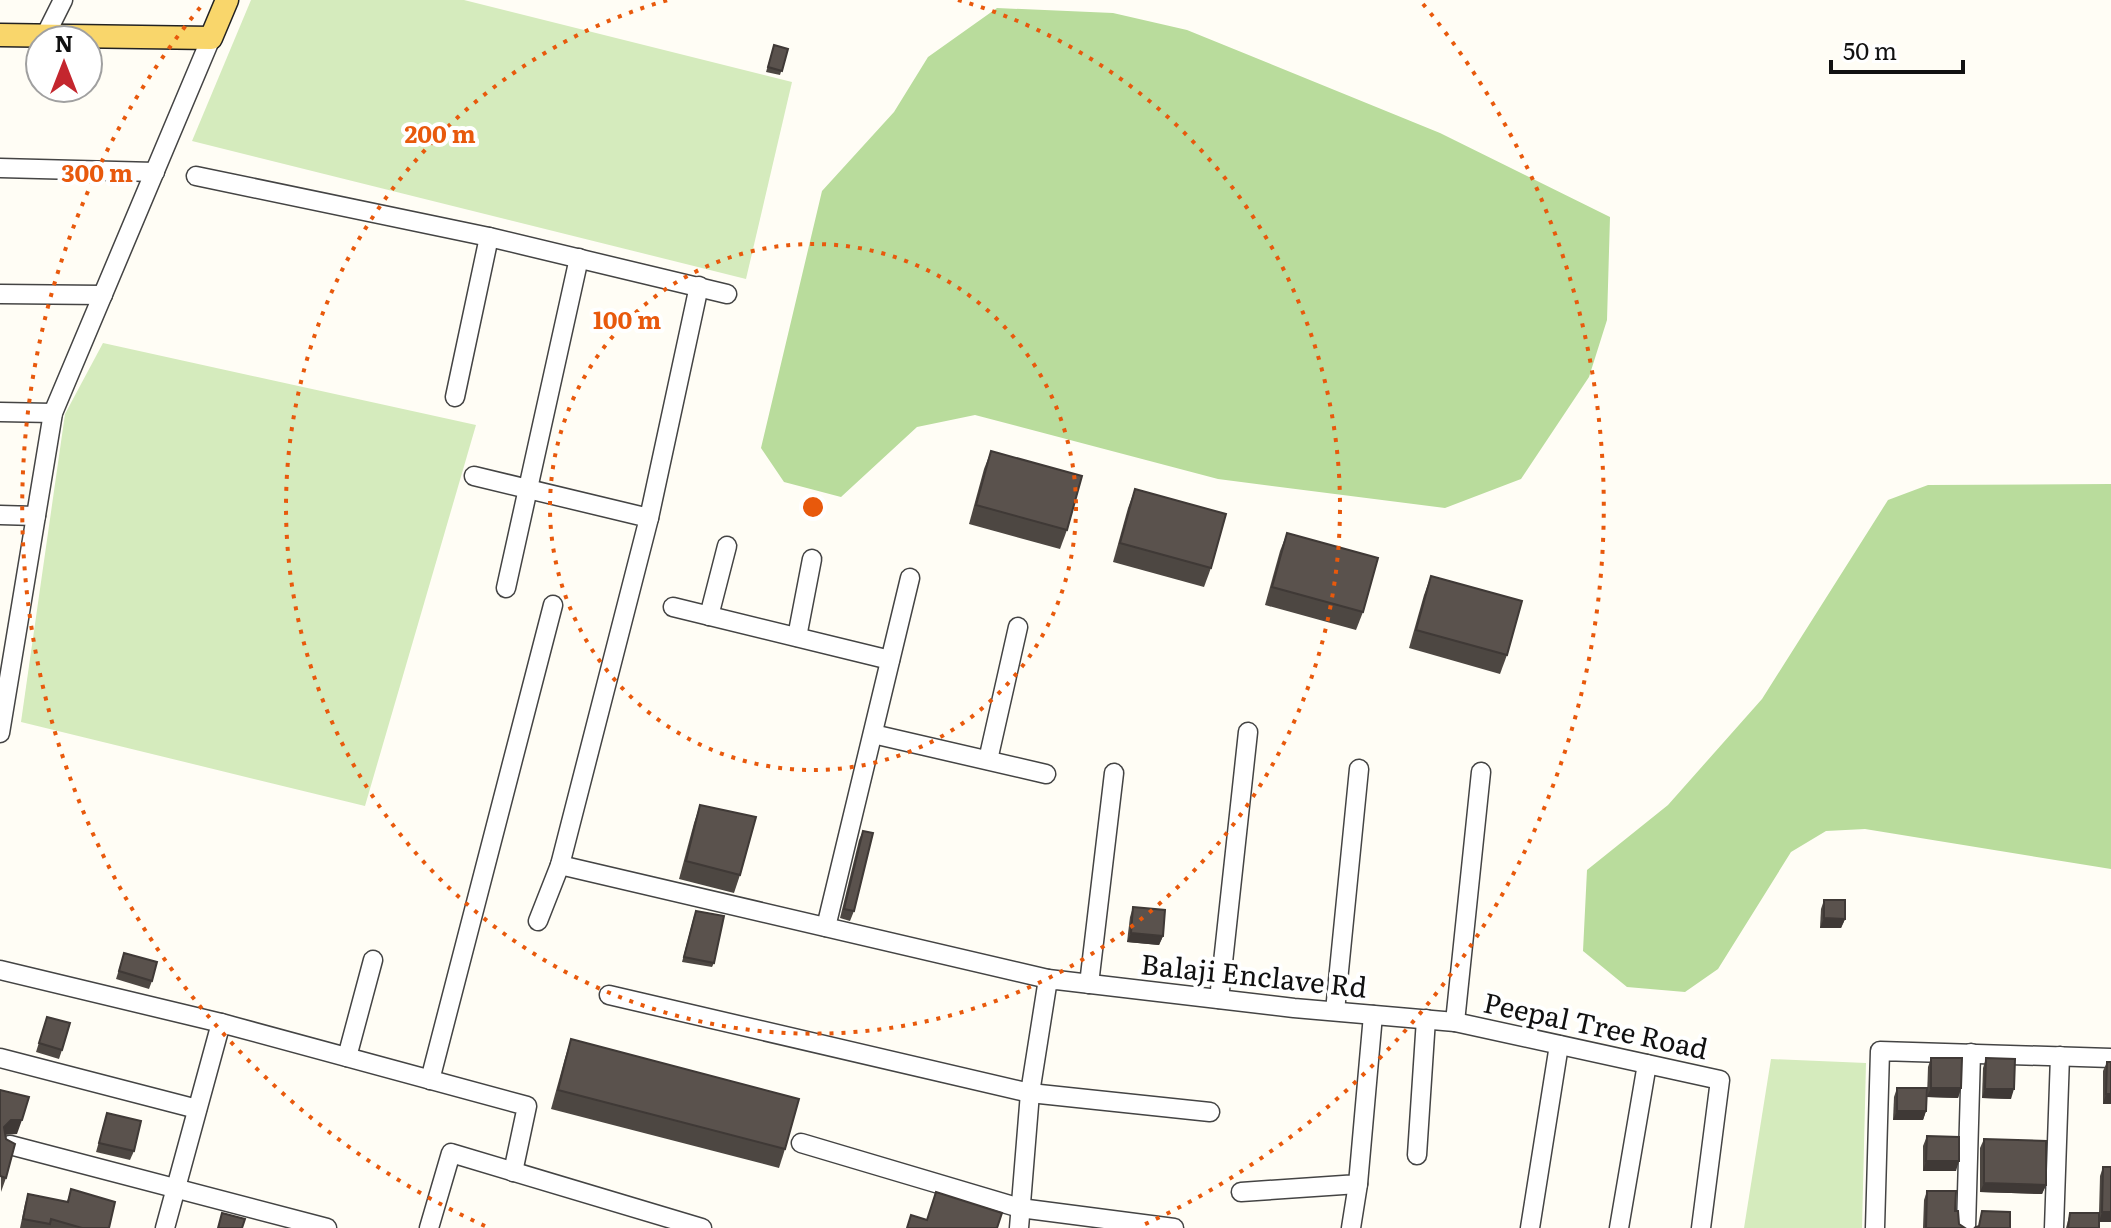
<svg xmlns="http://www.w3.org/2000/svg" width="2111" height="1228" font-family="Literata,serif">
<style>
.green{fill:#d5ebbd}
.forest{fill:#b9dc9c}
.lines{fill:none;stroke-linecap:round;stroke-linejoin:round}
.minor-casing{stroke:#444;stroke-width:21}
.major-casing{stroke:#222;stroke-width:25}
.minor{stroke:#fff;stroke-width:18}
.major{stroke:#f9d66b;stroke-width:22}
.wall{fill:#4d4742}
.shaded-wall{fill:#3f3936}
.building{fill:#5a524d;stroke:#3f3936;stroke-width:2}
.ring{fill:none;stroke:#e8590c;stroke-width:4;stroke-dasharray:4 8}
.labels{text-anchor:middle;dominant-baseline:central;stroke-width:8;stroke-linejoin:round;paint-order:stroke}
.street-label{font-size:28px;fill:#111;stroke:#fff}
.centre{fill:#e8590c;stroke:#fff;stroke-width:4}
.ring-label{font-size:24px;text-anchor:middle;font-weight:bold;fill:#e8590c;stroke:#fff;stroke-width:8;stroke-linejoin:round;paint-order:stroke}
</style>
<rect width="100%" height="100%" fill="#fffdf5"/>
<g class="green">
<path d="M251,0H464L792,82L746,279L192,141Z"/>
<path d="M103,343L476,425L365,806L21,722L65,414Z"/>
<path d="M1771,1059L1866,1063L1862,1228H1744Z"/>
</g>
<g class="forest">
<path d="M997,8L1113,13L1187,30L1440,133L1610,217L1607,320L1589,377L1521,479L1445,508L1218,479L975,415L917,427L841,497L784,482L761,448L822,191L894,112L928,57Z"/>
<path d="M2111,484V869L1865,829L1826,831L1791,852L1718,969L1685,992L1627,987L1583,951L1587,870L1668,805L1762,699L1888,500L1928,485Z"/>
</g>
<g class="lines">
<g class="minor-casing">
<g id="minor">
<path d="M45,36L63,0"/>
<path d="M0,168L155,172"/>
<path d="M196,176L489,237L727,294"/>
<path d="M0,294L103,295"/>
<path d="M455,397L489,237"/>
<path d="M0,412L53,413"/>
<path d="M474,476L649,518L560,865L538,921"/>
<path d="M0,515L36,516"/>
<path d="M649,518L699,286"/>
<path d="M506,588L579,258"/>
<path d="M673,607L890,660"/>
<path d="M709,616L727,546"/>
<path d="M797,637L812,559"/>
<path d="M0,733L53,413L211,38"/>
<path d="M873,734L1046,774"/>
<path d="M988,760L1018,627"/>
<path d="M560,865L1048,979"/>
<path d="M826,927L910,578"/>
<path d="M0,970L221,1023"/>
<path d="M1089,984L1114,773"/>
<path d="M609,995L1030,1093L1210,1112"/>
<path d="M1219,999L1248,732"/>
<path d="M1335,1011L1359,769"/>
<path d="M1455,1022L1720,1080L1701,1228"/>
<path d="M347,1057L373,960"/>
<path d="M0,1058L197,1109"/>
<path d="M430,1080L553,605"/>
<path d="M801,1143L1020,1208L1174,1228"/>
<path d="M10,1145L327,1228"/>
<path d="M1417,1155L1426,1019"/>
<path d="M1241,1192L1358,1184L1373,1015"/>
<path d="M165,1228L221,1023L527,1106L513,1172"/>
<path d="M429,1228L451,1153L702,1228"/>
<path d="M1019,1228L1030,1093L1048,979L1294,1008L1455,1022L1481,772"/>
<path d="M1351,1228L1358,1184"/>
<path d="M1530,1228L1559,1045"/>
<path d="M1619,1228L1647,1064"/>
<path d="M1875,1228L1880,1051L2111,1058"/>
<path d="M1966,1228L1971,1053"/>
<path d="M2054,1228L2060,1056"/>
</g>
</g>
<g class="major-casing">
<path id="major" d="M0,35L211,38L227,0"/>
</g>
<use href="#minor" class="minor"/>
<use href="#major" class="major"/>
</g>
<g class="wall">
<path d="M774,45L788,49L780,75L766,72Z"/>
<path d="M991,451L1067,530L1060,549L969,524L984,469Z"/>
<path d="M1135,489L1211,568L1204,587L1113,562L1128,508Z"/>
<path d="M1287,533L1363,612L1356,630L1265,605L1280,551Z"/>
<path d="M1431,576L1507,655L1500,674L1409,648L1424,595Z"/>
<path d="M700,805L740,875L734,893L679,879L694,823Z"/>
<path d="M863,831L854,911L850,921L840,918L859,840Z"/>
<path d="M1824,900L1845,919L1841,928H1820L1821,909Z"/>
<path d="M1133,907L1163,936L1159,945L1127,942L1130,917Z"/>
<path d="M694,916L714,963L712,967L682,962Z"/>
<path d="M124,953L152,981L149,989L116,979Z"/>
<path d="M47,1017L62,1050L59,1059L36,1052Z"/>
<path d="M571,1039L785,1149L779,1168L551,1109L565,1058Z"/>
<path d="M1931,1058L1961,1088L1958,1098L1927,1097L1928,1067Z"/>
<path d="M1986,1058L2011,1099L1982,1098L1983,1068Z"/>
<path d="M2107,1062H2111V1104H2103V1071Z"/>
<path d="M1897,1088L1926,1111L1923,1120H1893L1894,1097Z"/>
<path d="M0,1090L17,1134L5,1135L6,1178L1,1192Z"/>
<path d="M107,1113L134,1151L130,1160L96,1152Z"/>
<path d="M1927,1136L1956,1171H1923V1146Z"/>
<path d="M1984,1139L2046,1185L2042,1194L1980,1192V1148Z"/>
<path d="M2103,1167L2111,1222H2099V1228H2066L2070,1213H2099L2100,1176Z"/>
<path d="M71,1189L109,1228H20L25,1204L28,1194L67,1202Z"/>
<path d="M1927,1191L1955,1211L1959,1224L1965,1228H1923L1924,1200Z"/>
</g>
<g class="shaded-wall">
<path d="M1824,918L1845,919L1841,928H1820Z"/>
<path d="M1131,933L1163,936L1159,945L1127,942Z"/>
<path d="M1931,1088H1961L1958,1098L1927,1097Z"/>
<path d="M1985,1089H2014L2011,1099L1982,1098Z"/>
<path d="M2106,1094H2111V1104H2103Z"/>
<path d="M1897,1111H1926L1923,1120H1893Z"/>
<path d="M11,1120H22L17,1134H6L0,1140L4,1127Z"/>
<path d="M1926,1161H1959L1956,1171H1923Z"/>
<path d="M1984,1183L2046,1185L2042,1194L1980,1192Z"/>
<path d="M2102,1212H2111V1222H2099Z"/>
</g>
<g class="building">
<path d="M774,45L788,49L782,71L768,67Z"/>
<path d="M991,451L1082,476L1067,530L976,505Z"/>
<path d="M1135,489L1226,514L1211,568L1120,543Z"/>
<path d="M1287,533L1378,558L1363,612L1272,587Z"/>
<path d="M1431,576L1522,601L1507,655L1416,630Z"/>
<path d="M700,805L756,817L740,875L686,861Z"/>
<path d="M863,831L873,833L854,911L844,909Z"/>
<path d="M1824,900H1845V919L1824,918Z"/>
<path d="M1133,907L1165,910L1163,936L1131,933Z"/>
<path d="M696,911L724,916L714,963L684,957Z"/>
<path d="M124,953L157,962L152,981L119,971Z"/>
<path d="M47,1017L70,1023L62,1050L39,1043Z"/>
<path d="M571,1039L799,1099L785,1149L558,1090Z"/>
<path d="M1931,1058H1962L1961,1088H1931Z"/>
<path d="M1986,1058L2015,1059L2014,1089H1985Z"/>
<path d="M2107,1062H2111V1094H2106Z"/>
<path d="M1897,1088H1927L1926,1111H1897Z"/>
<path d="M0,1090L29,1097L22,1120H11L4,1127L6,1139L15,1144L6,1178L0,1176Z"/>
<path d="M107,1113L141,1121L134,1151L99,1143Z"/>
<path d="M1927,1136L1959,1137V1161H1926Z"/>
<path d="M1984,1139L2046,1141V1185L1984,1183Z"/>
<path d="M2103,1167H2111V1212H2102Z"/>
<path d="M71,1189L115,1202L109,1228H82L51,1219L50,1224L23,1219L28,1194L68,1202Z"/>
<path d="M1927,1191H1956L1955,1211H1958L1959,1224L1965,1228H1926Z"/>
<path d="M936,1192L1002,1213L997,1228H907L911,1215L927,1220Z"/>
<path d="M1982,1211L2010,1212V1228H1974L1979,1226Z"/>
<path d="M222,1213L245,1219L242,1228H218Z"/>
<path d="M2070,1213H2099V1228H2068Z"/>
</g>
<g class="ring">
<circle cx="813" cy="507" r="263"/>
<path d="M958 0A527 527 0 1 1 668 0"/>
<path d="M485 1226A790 790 0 0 1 203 4M1423 4A790 790 0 0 1 1141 1226"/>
</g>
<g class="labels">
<g class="street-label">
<text transform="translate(1254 974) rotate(6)">Balaji Enclave Rd</text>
<text transform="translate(1596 1024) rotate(12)">Peepal Tree Road</text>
</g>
</g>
<circle cx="813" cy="507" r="12" class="centre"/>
<g class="ring-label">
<text x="440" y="143">200 m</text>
<text x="97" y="182">300 m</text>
<text x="627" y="329">100 m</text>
</g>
<g transform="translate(64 64)"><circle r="38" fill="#ffffff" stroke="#a0a0a0" stroke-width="2"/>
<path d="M0-6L14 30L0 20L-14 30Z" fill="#c4262e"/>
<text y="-12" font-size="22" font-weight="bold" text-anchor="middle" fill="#111111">N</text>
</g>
<path d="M1831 60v12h132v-12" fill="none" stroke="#111111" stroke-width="4"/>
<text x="1843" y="60" font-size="24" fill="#111111" stroke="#ffffff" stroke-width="6" paint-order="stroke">50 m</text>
</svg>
